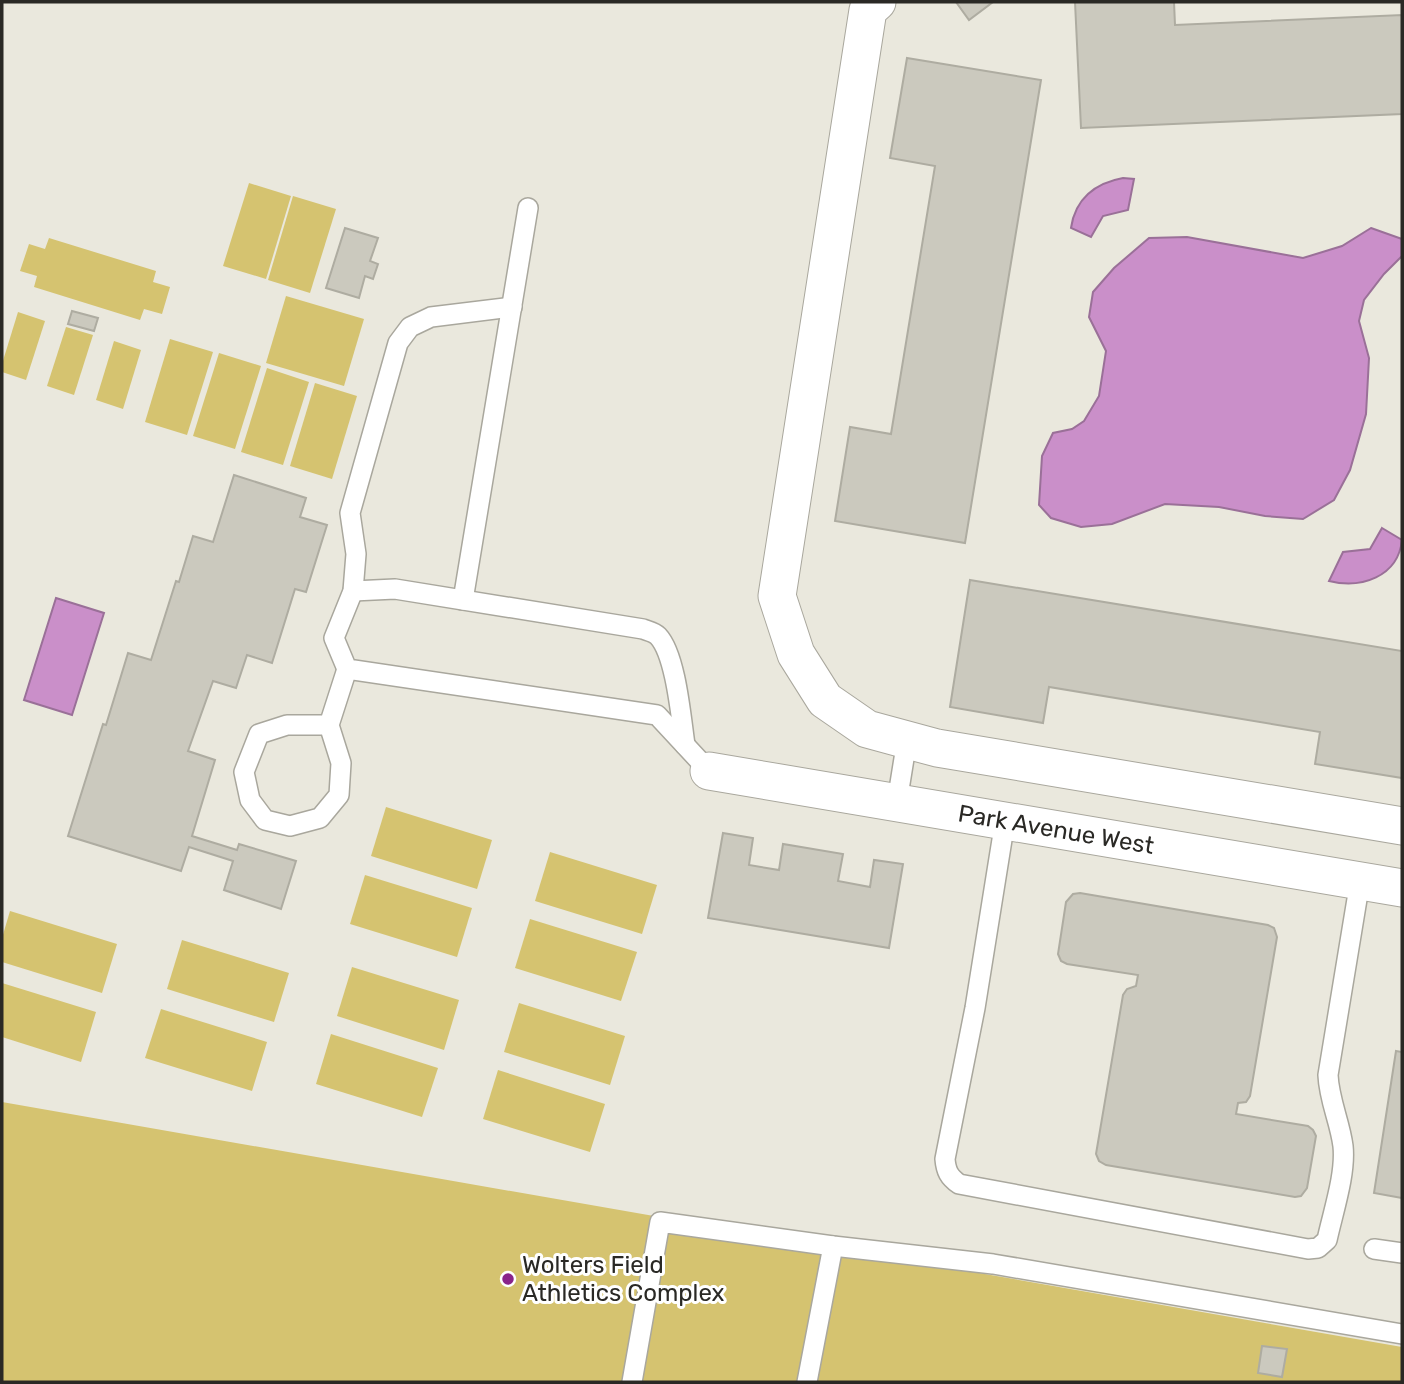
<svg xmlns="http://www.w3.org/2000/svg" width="1404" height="1384" font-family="Rubik,sans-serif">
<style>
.green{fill:#d5c370}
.water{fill:#ca8fc9;stroke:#9a7098;stroke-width:2}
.building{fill:#cbc9be;stroke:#aeaca1;stroke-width:2}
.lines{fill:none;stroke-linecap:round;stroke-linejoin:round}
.lane-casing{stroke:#a9a79d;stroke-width:22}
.street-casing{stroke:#a9a79d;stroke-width:39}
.lane{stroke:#fff;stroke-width:19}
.street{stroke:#fff;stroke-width:37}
.poi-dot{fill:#89238a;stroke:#fff;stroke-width:2.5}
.labels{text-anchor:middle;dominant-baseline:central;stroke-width:6;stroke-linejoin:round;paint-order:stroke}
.street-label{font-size:24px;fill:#2a2925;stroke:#fff}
.poi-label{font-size:24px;fill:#2a2925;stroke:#fff;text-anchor:start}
</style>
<rect width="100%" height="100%" fill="#eae8dd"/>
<g class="green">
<path d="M249,183L291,196L266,279L223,266Z"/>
<path d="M293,196L336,209L310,293L268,280Z"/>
<path d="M49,238L156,271L153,282L170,287L162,314L144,309L140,320L34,287L37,276L20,271L29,244L45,249Z"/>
<path d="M286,296L364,319L344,386L266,363Z"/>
<path d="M18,312L45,321L26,380L2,372V364Z"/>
<path d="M66,327L93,335L74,395L47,386Z"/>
<path d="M170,339L213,352L187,435L145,422Z"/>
<path d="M114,341L141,350L123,409L96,400Z"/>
<path d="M219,353L261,366L235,449L193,436Z"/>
<path d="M267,368L309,382L283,465L241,452Z"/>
<path d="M315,383L357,396L332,479L290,466Z"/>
<path d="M386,807L492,840L477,889L371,856Z"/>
<path d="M550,852L657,885L642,934L535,901Z"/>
<path d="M365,875L472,908L457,957L350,924Z"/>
<path d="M10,911L117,944L102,993L2,962V938Z"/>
<path d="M530,919L637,952L621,1001L515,968Z"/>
<path d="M182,940L289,973L274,1022L167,989Z"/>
<path d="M352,967L459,1000L444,1050L337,1016Z"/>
<path d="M2,983L96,1012L81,1062L2,1037Z"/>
<path d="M519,1003L625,1036L610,1085L504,1052Z"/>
<path d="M161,1009L267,1042L252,1091L145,1058Z"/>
<path d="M331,1034L438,1068L422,1117L316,1084Z"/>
<path d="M498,1070L605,1104L590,1152L483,1119Z"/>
<path d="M2,1102L1402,1347V1382H2Z"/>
</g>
<g class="water">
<path d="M1123,178L1134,179L1128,210L1103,216L1091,237L1071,228C1075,199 1095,183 1123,178Z"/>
<path d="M1371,228L1402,239V256L1384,274L1364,300L1359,321L1369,358L1366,414L1350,470L1334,500L1303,519L1265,516L1219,507L1165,504L1112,524L1081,527L1051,518L1039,505L1042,456L1053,433L1072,429L1084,421L1099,396L1106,351L1089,317L1093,292L1114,268L1149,238L1187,237L1303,258L1342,246Z"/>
<path d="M1382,528L1402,540C1398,577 1361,589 1329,581L1343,552L1370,549Z"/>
<path d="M56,598L104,613L72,715L24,700Z"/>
</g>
<g class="building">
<path d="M956,2H993L969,20Z"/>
<path d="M1075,2H1174L1175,25L1402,15V114L1081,128Z"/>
<path d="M907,58L1041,80L965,543L835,521L850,427L891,434L935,166L890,158Z"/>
<path d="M345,228L378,238L370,261L378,264L373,279L365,276L359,298L326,288Z"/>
<path d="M72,311L98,318L94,331L68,324Z"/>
<path d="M234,475L306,498L300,517L327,525L306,592L295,589L272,663L247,655L236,688L213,681L188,751L215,760L192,836L237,850L239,844L296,861L281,909L224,890L233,861L189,847L181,871L68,836L103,724L106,725L128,653L151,660L176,581L179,582L193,536L213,542Z"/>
<path d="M970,580L1402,651V778L1315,764L1320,732L1049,687L1043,723L950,707Z"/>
<path d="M723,833L753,838L749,865L779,870L783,844L843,854L838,881L870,887L874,860L903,864L889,948L708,918Z"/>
<path d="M1080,893L1268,925L1274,928L1277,937L1250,1096L1246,1102L1238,1103L1236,1114L1308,1126L1313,1130L1316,1136L1307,1188L1301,1196L1295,1197L1106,1165L1099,1161L1096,1154L1123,995L1127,989L1136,986L1138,975L1067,964L1061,961L1058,954L1066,902L1073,894Z"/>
<path d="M1396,1051L1402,1052V1198L1374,1193Z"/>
<path d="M1262,1346L1287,1349L1282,1377L1258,1373Z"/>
</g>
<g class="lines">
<g class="lane-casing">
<g id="lane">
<path d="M512,307L431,317L410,327L398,343L350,513L356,554L353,591L334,638L347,669L657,715L709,771"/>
<path d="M353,591L395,589L643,629C648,631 654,632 658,636C676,655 681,718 685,745"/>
<path d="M463,600L528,208"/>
<path d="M329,725H287L259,734L244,772L250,800L265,820L290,826L320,818L339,795L341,763L329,725L347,669"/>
<path d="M897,802L907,740"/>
<path d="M1005,821L975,1008L945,1159C946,1171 949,1177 959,1184L1308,1249L1318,1248L1327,1240C1333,1212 1346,1174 1343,1146C1340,1122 1329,1100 1328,1075L1360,881"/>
<path d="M1374,1249L1402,1253"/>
<path d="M632,1382L660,1222L833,1246L993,1264L1402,1334"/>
<path d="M807,1382L833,1246"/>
</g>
</g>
<g class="street-casing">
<g id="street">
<path d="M877,2L868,10L777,596L796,654L825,700L867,729L937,748L1402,826"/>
<path id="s1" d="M709,771L1402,888"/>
</g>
</g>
<use href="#lane" class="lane"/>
<use href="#street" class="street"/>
</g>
<circle class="poi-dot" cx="508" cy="1279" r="7"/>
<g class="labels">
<g class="street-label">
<text stroke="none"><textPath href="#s1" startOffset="352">Park Avenue West</textPath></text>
</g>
<g class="poi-label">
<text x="522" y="1265">Wolters Field<tspan x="522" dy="28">Athletics Complex</tspan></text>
</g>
</g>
<rect width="1404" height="1384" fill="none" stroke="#2a2925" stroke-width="7"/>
</svg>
